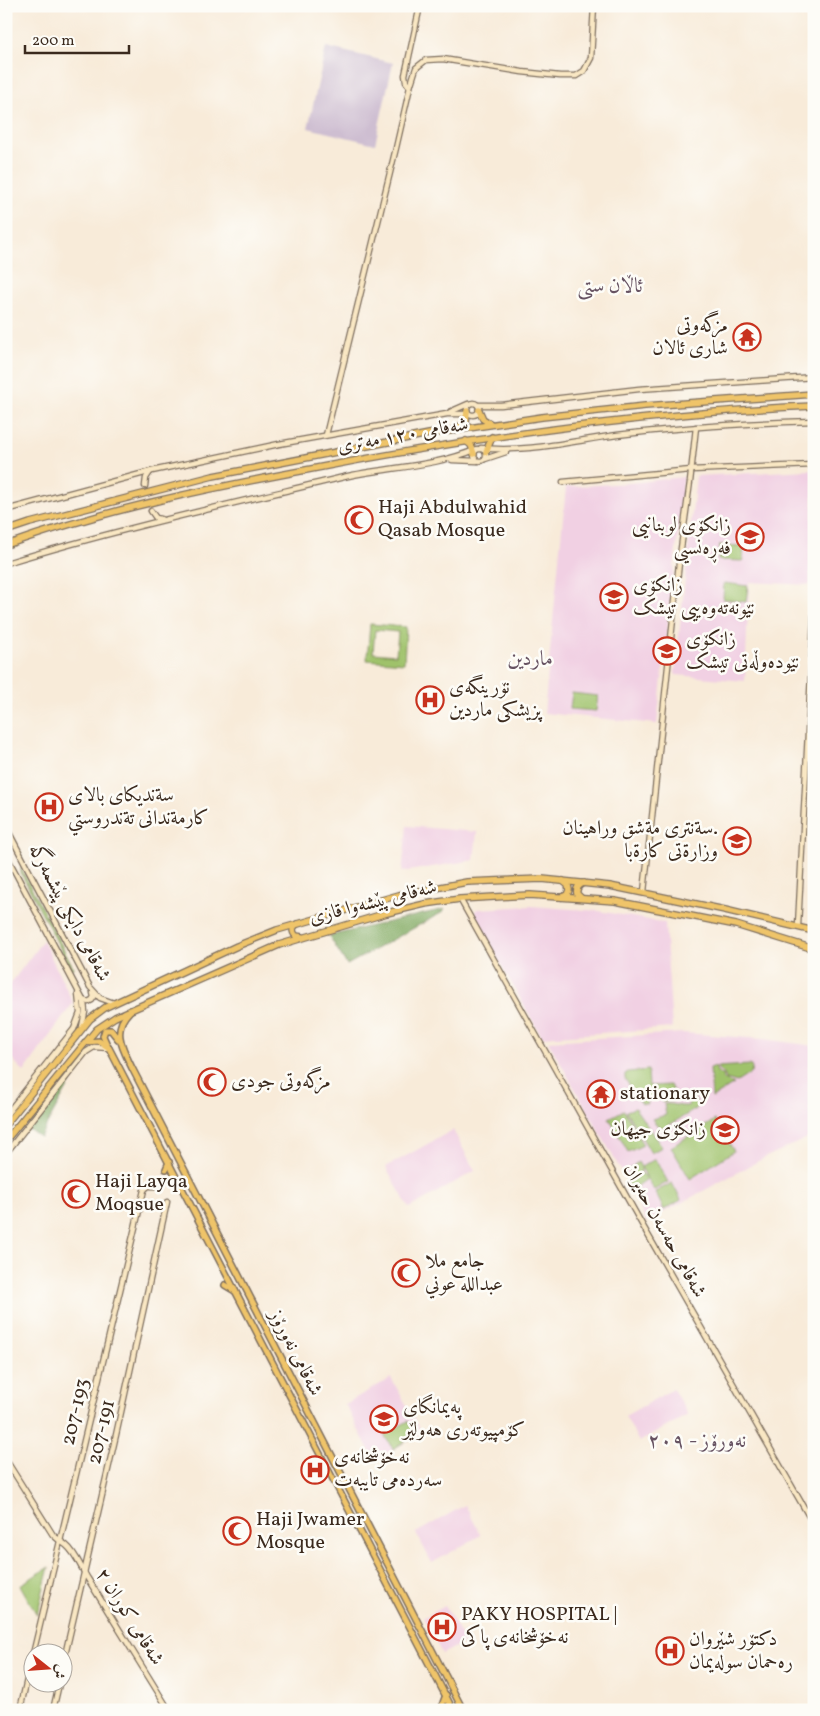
<svg xmlns="http://www.w3.org/2000/svg" width="820" height="1716" font-family="Vollkorn,Amiri,serif">
<style>
.built{fill:#f1d0e3}
.industrial{fill:#cebed1}
.green{fill:#9fc26b;stroke:#6d7644;fill-rule:evenodd}
.forest{fill:#7fa85f;stroke:#5d693e}
.lines{fill:none;stroke-linecap:round;stroke-linejoin:round}
.secondary-tunnel{stroke:#d2c4b4;stroke-width:4.5;stroke-dasharray:4.5 2;stroke-linecap:butt}
.secondary-casing{stroke:#7d6e5f;stroke-width:7}
.primary-casing{stroke:#7d6e5f;stroke-width:8}
.highway-casing{stroke:#7d6e5f;stroke-width:8}
.secondary{stroke:#f9e7c3;stroke-width:4.5}
.primary{stroke:#efc469;stroke-width:5}
.highway{stroke:#efc469;stroke-width:5.5}
.labels{text-anchor:middle;dominant-baseline:central;stroke-width:5;stroke-linejoin:round;paint-order:stroke}
.poi-label{font-size:20px;fill:#3b2a1e;stroke:#fdfcf7;text-anchor:start}
.street-label{font-size:20px;fill:#3b2a1e;stroke:#fdfcf7}
.neighbourhood-label{font-size:21px;fill:#675362;stroke:#fdfcf7}
</style>
<rect width="100%" height="100%" fill="#fdfcf7"/>
<filter id="ink" filterUnits="userSpaceOnUse"><feTurbulence type="fractalNoise" baseFrequency=".02" numOctaves="2"/><feDisplacementMap in="SourceGraphic" scale="10" xChannelSelector="R" yChannelSelector="G"/><feConvolveMatrix kernelMatrix="1 2 1 2 8 2 1 2 1" color-interpolation-filters="sRGB"/></filter>
<filter id="wash" filterUnits="userSpaceOnUse"><feTurbulence type="fractalNoise" baseFrequency=".0096" numOctaves="4" result="noise"/><feDisplacementMap in="SourceGraphic" scale="20" xChannelSelector="R" yChannelSelector="G"/><feGaussianBlur stdDeviation="1.12" result="paint"/><feColorMatrix in="noise" values="0 0 0 0 0 0 0 0 0 0 0 0 0 0 0 0 0 1.4 0 .05"/><feComposite in="paint" operator="in"/></filter>
<g filter="url(#wash)">
<rect width="100%" height="100%" fill="#f8ebd9"/>
<g class="built">
<path d="M810,470L814,472L810,585L749,582L745,681L676,675L675,673L696,476Z"/>
<path d="M684,477L657,724L544,713L566,487L631,483Z"/>
<path d="M407,826L477,832L474,860L402,872Z"/>
<path d="M531,906L599,911L665,923L672,1028L542,1037L473,915L477,909Z"/>
<path d="M43,940L73,1003L24,1072L6,1052V990Z"/>
<path d="M683,1033L763,1039L814,1046V1135L764,1158L646,1222L632,1190L548,1041Z"/>
<path d="M453,1130L475,1171L409,1208L386,1167Z"/>
<path d="M391,1378L422,1432L375,1461L345,1404Z"/>
<path d="M673,1389L688,1415L639,1442L625,1416Z"/>
<path d="M465,1505L481,1535L432,1563L416,1533Z"/>
<path d="M445,1606L465,1642L442,1654L423,1618Z"/>
</g>
<path class="industrial" d="M326,47L393,63L375,144L308,128Z"/>
<g class="green">
<path d="M719,545L744,546L743,561L718,560Z"/>
<path d="M724,583L748,586L746,602L723,599Z"/>
<path d="M370,624L406,627L404,663L367,660ZM375,630L398,632L396,655L373,653Z"/>
<path d="M572,693L598,696L596,711L570,709Z"/>
<path d="M21,868L73,967L72,969H71L24,879L21,873Z"/>
<path d="M750,1065L752,1068L751,1073L737,1082L726,1079L724,1074L716,1067Z"/>
<path d="M715,1067L718,1073L723,1075L724,1080L734,1084L712,1098L710,1069Z"/>
<path d="M648,1070L649,1086L670,1085L673,1090L674,1101L662,1102L661,1097L647,1099L648,1104H642L625,1079V1074L628,1072Z"/>
<path d="M690,1097L694,1098L697,1103L696,1109L664,1128L657,1125L652,1119L666,1115L664,1104C673,1103 679,1107 688,1106Z"/>
<path d="M635,1108L662,1147L651,1153L626,1111Z"/>
<path d="M624,1110L643,1145L628,1152L609,1118Z"/>
<path d="M715,1120L734,1151L690,1179L671,1147Z"/>
<path d="M655,1159L668,1182L654,1190L647,1179L632,1190L627,1182L641,1173L647,1178L641,1167V1172L633,1177L629,1169L638,1162L641,1167Z"/>
<path d="M672,1183L681,1200L664,1210L655,1192Z"/>
<path d="M408,1421L416,1435L393,1449L384,1435Z"/>
<path d="M49,1567L37,1615L20,1585Z"/>
</g>
<g class="forest">
<path d="M444,909L445,910L443,912L347,965L329,936Z"/>
<path d="M76,1069L69,1085L40,1137L28,1129Z"/>
</g>
</g>
<g filter="url(#ink)">
<g class="lines">
<path class="secondary-tunnel" d="M145,486L151,511"/>
<g class="secondary-casing">
<g id="secondary">
<path d="M410,87L406,82L405,75L420,6"/>
<circle cx="473" cy="409" r="6"/>
<path d="M478,405H501L639,389L814,377"/>
<path d="M450,412L468,404"/>
<path d="M326,435L396,148L410,87L416,68L426,60L443,59L522,72L560,76H576L584,71L591,58L594,6"/>
<path d="M481,448C526,453 572,441 617,435C682,427 748,423 814,421"/>
<circle cx="480" cy="455" r="6"/>
<path d="M485,459L506,452"/>
<path d="M452,460L477,461"/>
<path d="M563,482L691,470L814,465"/>
<path d="M145,486L146,478L150,472"/>
<path d="M6,510L152,471L279,444L447,414H468"/>
<path d="M151,511L156,518L161,519"/>
<path d="M6,563C118,529 231,504 344,477C388,467 435,467 477,449"/>
<path d="M6,827L90,987L100,998L114,1003"/>
<path d="M6,855L84,1002L85,1012L82,1027"/>
<path d="M644,892L679,563L690,482L696,427"/>
<path d="M460,899L644,1228L814,1525"/>
<path d="M798,926L814,616"/>
<path d="M83,1000L88,1002L92,1000L94,997L93,993"/>
<path d="M6,1115L74,1029L80,1013L78,994"/>
<path d="M6,1153L86,1052L94,1047L109,1048"/>
<path d="M6,1460L53,1535C58,1539 61,1542 66,1545C76,1553 81,1568 88,1579L169,1710"/>
<path d="M33,1654L144,1190L148,1186H156"/>
<path d="M62,1668L116,1435L167,1202"/>
<path d="M20,1710L32,1657"/>
<path d="M53,1710L59,1684"/>
</g>
</g>
<g class="primary-casing">
<g id="primary">
<path d="M129,1012C111,1030 123,1049 132,1068L463,1710"/>
<path d="M86,1042L99,1041L109,1048L453,1710"/>
<path d="M108,1047L103,1036L105,1030H111L118,1039"/>
<path d="M166,1169L169,1162"/>
<path d="M225,1285L235,1291"/>
<path d="M443,1703L446,1695"/>
</g>
</g>
<g class="highway-casing">
<g id="highway">
<path d="M479,410L483,419L491,424"/>
<path d="M457,428L466,423L467,411"/>
<path d="M466,441L471,445L474,454"/>
<path d="M486,452L492,437"/>
<path d="M6,531L30,523L213,476L429,434L542,417L645,406L814,394"/>
<path d="M6,545C104,510 205,489 306,470C474,437 643,413 814,406"/>
<path d="M562,897L567,895L569,890L568,885L563,881"/>
<path d="M581,898L577,894C576,889 578,885 584,883"/>
<path d="M297,924C292,927 292,932 296,936L302,937"/>
<path d="M6,1124L90,1019L106,1007L237,946L277,930L399,895L467,882L542,879L610,886L725,910L814,931"/>
<path d="M6,1140L86,1042L97,1029L115,1017L279,945L387,913L425,904L460,899L530,895L615,901L736,925L814,949"/>
</g>
</g>
<use href="#secondary" class="secondary"/>
<use href="#primary" class="primary"/>
<use href="#highway" class="highway"/>
</g>
</g>
<defs>
<g id="temple-ring" transform="scale(1.4375)"><circle r="9.5" fill="#fdfcf7" stroke="#c8321e" stroke-width="1.5"/><path d="M0-6L5-2H3V0L6.5 2.5H4V6H1.5V3h-3V6H-4V2.5H-6.5L-3 0V-2H-5Z" fill="#c8321e"/></g>
<g id="mosque-ring" transform="scale(1.4375)"><circle r="9.5" fill="#fdfcf7" stroke="#c8321e" stroke-width="1.5"/><path d="M3.5-4.9A6 6 0 1 0 3.5 4.9A5 5 0 1 1 3.5-4.9Z" fill="#c8321e"/></g>
<g id="university-ring" transform="scale(1.4375)"><circle r="9.5" fill="#fdfcf7" stroke="#c8321e" stroke-width="1.5"/><path d="M0-5L7-2L0 1L-7-2ZM-4 1L0 2.5L4 1V4Q0 6-4 4Z" fill="#c8321e"/></g>
<g id="hospital-ring" transform="scale(1.4375)"><circle r="9.5" fill="#fdfcf7" stroke="#c8321e" stroke-width="1.5"/><path d="M-5-5h3v3.5h4V-5h3V5h-3V1.5h-4V5h-3Z" fill="#c8321e"/></g>
</defs>
<g fill-rule="evenodd">
<use href="#temple-ring" x="747" y="337"/>
<use href="#mosque-ring" x="359" y="520"/>
<use href="#university-ring" x="750" y="537"/>
<use href="#university-ring" x="614" y="597"/>
<use href="#university-ring" x="667" y="651"/>
<use href="#hospital-ring" x="430" y="700"/>
<use href="#hospital-ring" x="49" y="807"/>
<use href="#university-ring" x="737" y="841"/>
<use href="#mosque-ring" x="212" y="1082"/>
<use href="#temple-ring" x="601" y="1094"/>
<use href="#university-ring" x="725" y="1130"/>
<use href="#mosque-ring" x="76" y="1194"/>
<use href="#mosque-ring" x="406" y="1273"/>
<use href="#university-ring" x="384" y="1419"/>
<use href="#hospital-ring" x="315" y="1470"/>
<use href="#mosque-ring" x="237" y="1531"/>
<use href="#hospital-ring" x="442" y="1627"/>
<use href="#hospital-ring" x="670" y="1651"/>
</g>
<g class="labels">
<g class="poi-label">
<text x="728" y="326" text-anchor="end">مزگەوتی<tspan x="728" dy="23">شاری ئالان</tspan></text>
<text x="378" y="508">Haji Abdulwahid<tspan x="378" dy="23">Qasab Mosque</tspan></text>
<text x="731" y="526" text-anchor="end">زانکۆی لوبنانیی<tspan x="731" dy="23">فەڕەنسیی</tspan></text>
<text x="633" y="586">زانکۆی<tspan x="633" dy="23">نێونەتەوەییی تیشک</tspan></text>
<text x="686" y="640">زانکۆی<tspan x="686" dy="23">نێودەوڵەتی تیشک</tspan></text>
<text x="449" y="688">نۆرینگەی<tspan x="449" dy="23">پزیشکی ماردین</tspan></text>
<text x="68" y="796">سةنديكاى بالاى<tspan x="68" dy="23">كارمةندانى تةندروستي</tspan></text>
<text x="718" y="829" text-anchor="end">سةنترى مةشق وراهينان.<tspan x="718" dy="23">وزارةتى كارةبا</tspan></text>
<text x="231" y="1082">مزگەوتی جودی</text>
<text x="620" y="1094">stationary</text>
<text x="706" y="1130" text-anchor="end">زانکۆی جیھان</text>
<text x="95" y="1182">Haji Layqa<tspan x="95" dy="23">Moqsue</tspan></text>
<text x="425" y="1262">جامع ملا<tspan x="425" dy="23">عبدالله عوني</tspan></text>
<text x="403" y="1408">پەیمانگای<tspan x="403" dy="23">کۆمپیوتەری هەولێر</tspan></text>
<text x="334" y="1458">نەخۆشخانەی<tspan x="334" dy="23">سەردەمی تایبەت</tspan></text>
<text x="256" y="1520">Haji Jwamer<tspan x="256" dy="23">Mosque</tspan></text>
<text x="461" y="1615">PAKY HOSPITAL |<tspan x="461" dy="23">نەخۆشخانەی پاکی</tspan></text>
<text x="689" y="1640">دکتۆر شێروان<tspan x="689" dy="23">رەحمان سولەیمان</tspan></text>
</g>
<g class="street-label">
<text transform="translate(403 436) rotate(-10)">شەقامی ١٢٠ مەتری</text>
<text transform="translate(373 903) rotate(-14)">شەقامی پێشەوا قازی</text>
<text transform="translate(69 913) rotate(62)">شەقامی دایکی پێشمەرگە</text>
<text transform="translate(664 1231) rotate(61)">شەقامی حەسەن حەیران</text>
<text transform="translate(295 1353) rotate(63)">شەقامی نەورۆز</text>
<text transform="translate(76 1412) rotate(-77)">207-193</text>
<text transform="translate(102 1432) rotate(-77)">207-191</text>
<text transform="translate(129 1617) rotate(58)">شەقامی کوران ٢</text>
</g>
<g class="neighbourhood-label">
<text x="610" y="286">ئاڵان ستی</text>
<text x="530" y="659">ماردین</text>
<text x="697" y="1441">نەورۆز - ٢٠٩</text>
</g>
</g>
<rect width="820" height="1716" fill="none" stroke="#fdfcf7" stroke-width="25"/>
<g transform="translate(48 1668) rotate(107)"><circle r="24" fill="#fdfcf7" stroke="#afa8a0"/>
<path d="M0-4L9 19L0 12L-9 19Z" fill="#c8321e"/>
<text y="-8" font-size="14" font-weight="bold" text-anchor="middle" fill="#3b2a1e">ش</text>
</g>
<path d="M25 45v8h104v-8" fill="none" stroke="#3b2a1e" stroke-width="2.5"/>
<text x="32" y="45" font-size="15" fill="#3b2a1e" stroke="#fdfcf7" stroke-width="4" paint-order="stroke">200 m</text>
</svg>
